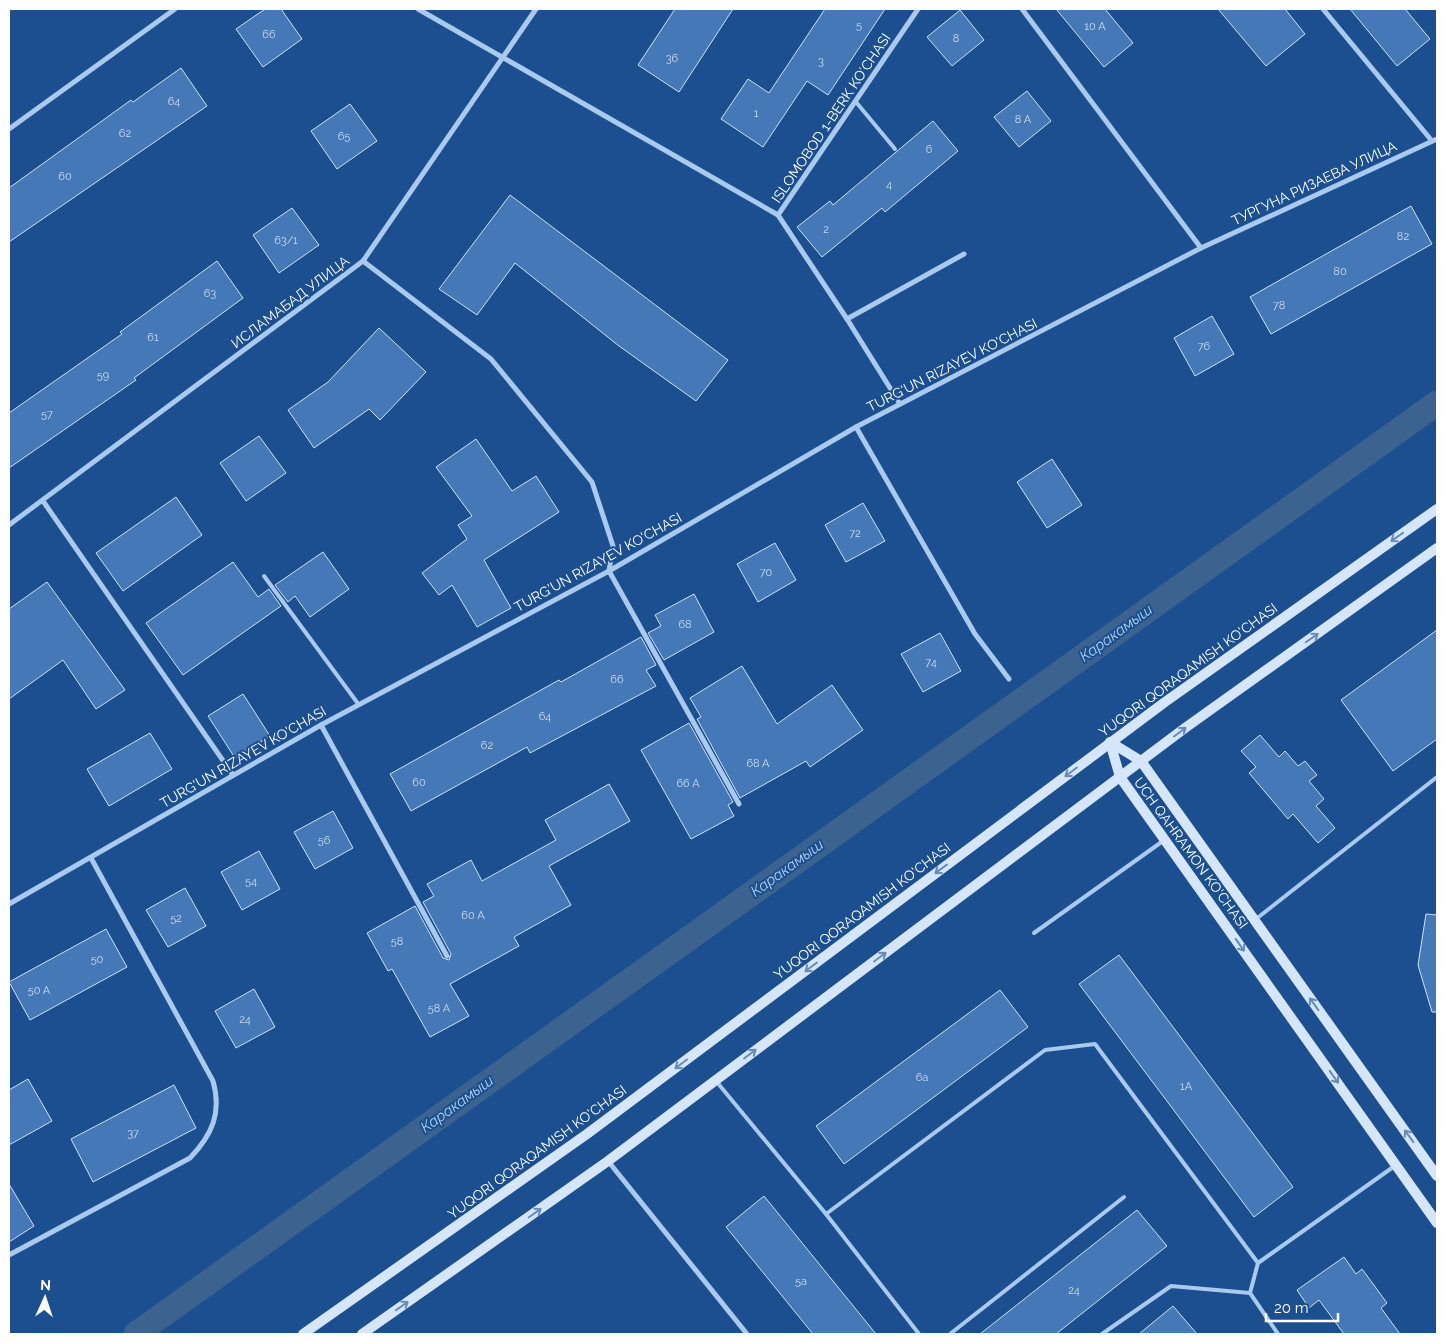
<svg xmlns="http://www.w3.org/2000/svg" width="1446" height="1343" font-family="Raleway,sans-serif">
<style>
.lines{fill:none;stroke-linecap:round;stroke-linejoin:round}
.canal{stroke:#3c6290;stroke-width:25}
.building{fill:#4478b7;stroke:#cfe3fa}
.service{stroke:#a9c9ee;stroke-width:4}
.minor{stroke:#a9c9ee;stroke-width:5}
.secondary{stroke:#d6e6fa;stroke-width:10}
.oneway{stroke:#668bba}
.labels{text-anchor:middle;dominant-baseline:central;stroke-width:4;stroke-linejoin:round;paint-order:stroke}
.number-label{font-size:11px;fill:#d0dded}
.street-label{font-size:14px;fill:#fff;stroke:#1b4f8f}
.water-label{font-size:15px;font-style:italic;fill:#b5d3f5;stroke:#1b4f8f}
</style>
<rect width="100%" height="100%" fill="#1b4f8f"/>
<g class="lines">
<path class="canal" d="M136,1334L1437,403"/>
</g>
<g class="building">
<path d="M265,9H281L302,39L263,67L236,29Z"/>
<path d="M675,9H733L679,92L638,65Z"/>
<path d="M825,9H885L828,95L807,81L763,147L721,119L748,79L769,93Z"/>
<path d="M1056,9H1105L1133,43L1104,67Z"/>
<path d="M1218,9H1285L1305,34L1266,66Z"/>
<path d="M1350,9H1405L1430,39L1397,66Z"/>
<path d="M960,10L984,40L952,66L927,37Z"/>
<path d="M181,68L207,106L9,242V188L131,100L133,102Z"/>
<path d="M1027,91L1051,121L1019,147L994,117Z"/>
<path d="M350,104L377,141L337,169L311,131Z"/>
<path d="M933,121L958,151L885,212L882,208L822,257L797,227L830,201L833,205Z"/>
<path d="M510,195L728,360L696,401L619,346L515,263L477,315L439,289Z"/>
<path d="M1411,206L1432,244L1271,334L1250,297Z"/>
<path d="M292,208L319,245L279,273L253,235Z"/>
<path d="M217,261L243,298L134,378L136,380L9,468V413L122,334L120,332Z"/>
<path d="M1212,316L1234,354L1195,376L1174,338Z"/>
<path d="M379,328L426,372L380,420L369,409L314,448L288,410L328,382Z"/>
<path d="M259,436L286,473L246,501L220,463Z"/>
<path d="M476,439L512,491L536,476L559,512L484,560L511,608L477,627L452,585L439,595L422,573L467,539L458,525L472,516L436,467Z"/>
<path d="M1052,459L1082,505L1047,528L1017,482Z"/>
<path d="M176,497L202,535L123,591L96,553Z"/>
<path d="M863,503L885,541L846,562L825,525Z"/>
<path d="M775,543L796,580L758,602L737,564Z"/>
<path d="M323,552L349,589L310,617L295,596L288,602L275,585Z"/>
<path d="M233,562L258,597L269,589L281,606L183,675L146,623Z"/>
<path d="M47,582L125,690L96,709L63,660L9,699V609Z"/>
<path d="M694,594L714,632L664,660L648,633L661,626L655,615Z"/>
<path d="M1437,630V739L1393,771L1341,700Z"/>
<path d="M940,633L961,671L923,692L901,654Z"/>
<path d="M641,637L656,665L646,670L656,686L530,753L527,747L411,811L390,774L559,680L561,682Z"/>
<path d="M742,666L777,724L832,685L863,730L810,767L806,761L740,798L697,719L701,717L690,698Z"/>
<path d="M243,694L270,736L235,758L208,716Z"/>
<path d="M689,723L733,802L728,805L734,816L691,839L641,750Z"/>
<path d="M150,733L172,769L109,806L87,769Z"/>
<path d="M1260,735L1279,757L1285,751L1298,766L1305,761L1317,775L1309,781L1324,799L1316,806L1335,828L1318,843L1293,814L1288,819L1249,773L1256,767L1241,751Z"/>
<path d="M609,784L630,821L549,866L571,905L514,937L519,946L450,984L469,1016L430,1037L392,969L388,971L367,933L415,906L443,958L449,960L451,954L423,902L434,896L427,884L471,860L482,881L556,840L545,820Z"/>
<path d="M333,811L353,848L315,869L294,832Z"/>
<path d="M259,851L280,889L242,910L221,872Z"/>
<path d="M185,888L206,926L168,947L146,910Z"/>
<path d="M1426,914L1437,915V1012H1432L1418,965Z"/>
<path d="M106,929L127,967L30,1020L9,982Z"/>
<path d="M1119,955L1293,1187L1254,1217L1079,984Z"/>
<path d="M254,989L275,1027L236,1048L215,1011Z"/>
<path d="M1000,990L1028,1027L844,1164L816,1126Z"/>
<path d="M28,1079L52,1121L9,1145V1090Z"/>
<path d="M174,1085L196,1128L93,1182L71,1139Z"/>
<path d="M9,1184L34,1226L9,1242Z"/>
<path d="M764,1196L876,1334H813L726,1227Z"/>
<path d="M1137,1210L1167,1246L1056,1334H980Z"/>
<path d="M1344,1257L1356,1274L1362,1269L1387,1303L1381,1308L1400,1334H1344L1319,1300L1309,1308L1297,1290Z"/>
<path d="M1173,1306L1197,1334H1139Z"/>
</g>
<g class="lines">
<g class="service">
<path d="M856,102L895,149"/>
<path d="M264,576L359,705"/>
<path d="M1256,919L1437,777"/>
<path d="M1034,933L1163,841"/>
<path d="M716,1081L826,1214"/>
<path d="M919,1334L826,1214L1045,1050L1095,1044L1258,1263"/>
<path d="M950,1334L1124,1197"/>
<path d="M1102,1334L1171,1286L1250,1293"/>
<path d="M1278,1334L1250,1293L1258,1263L1396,1165"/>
</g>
<g class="minor">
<path d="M418,9L778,215L847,319"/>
<path d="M1022,9L1201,248"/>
<path d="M1323,9L1432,141"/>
<path d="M9,129L175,9"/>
<path d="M778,215L918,9"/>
<path d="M363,261L491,359L592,482L613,546L609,571L739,804"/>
<path d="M900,404L847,319L964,254"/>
<path d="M856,427L975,634L1009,679"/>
<path d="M43,501L233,775"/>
<path d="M9,525L363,261L536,9"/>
<path d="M321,725L447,956"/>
<path d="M9,904L321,725L609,571L856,427L1201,248L1437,139"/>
<path d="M608,1161L747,1334"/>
<path d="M9,1255L190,1158C212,1135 222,1113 213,1081L91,858"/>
</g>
<g class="secondary">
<path d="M1110,742L1120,777L1437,1223"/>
<path d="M1110,742L1141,761L1437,1176"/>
<path d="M303,1334L587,1134L1165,702L1437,509"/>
<path d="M362,1334L608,1161L1185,728L1437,548"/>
</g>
</g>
<defs><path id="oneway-shaft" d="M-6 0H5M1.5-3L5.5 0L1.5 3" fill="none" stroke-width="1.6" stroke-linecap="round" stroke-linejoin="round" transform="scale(1.25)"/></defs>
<g class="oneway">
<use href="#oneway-shaft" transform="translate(1397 537) rotate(145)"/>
<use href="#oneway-shaft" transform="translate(1312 638) rotate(-35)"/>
<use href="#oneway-shaft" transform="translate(1180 732) rotate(-37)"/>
<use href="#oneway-shaft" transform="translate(1071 772) rotate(143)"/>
<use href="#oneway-shaft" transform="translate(941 869) rotate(143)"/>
<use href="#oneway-shaft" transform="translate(1240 945) rotate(55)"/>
<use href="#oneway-shaft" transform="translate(880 957) rotate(-37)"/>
<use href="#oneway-shaft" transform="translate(811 967) rotate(143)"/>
<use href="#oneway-shaft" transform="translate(1314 1004) rotate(-126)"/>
<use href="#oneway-shaft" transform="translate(750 1054) rotate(-37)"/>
<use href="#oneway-shaft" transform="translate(681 1064) rotate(143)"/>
<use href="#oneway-shaft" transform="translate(1334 1077) rotate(55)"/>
<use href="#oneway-shaft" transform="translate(1409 1136) rotate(-126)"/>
<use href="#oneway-shaft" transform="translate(535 1213) rotate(-35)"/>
<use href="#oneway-shaft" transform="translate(402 1306) rotate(-35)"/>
</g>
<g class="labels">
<g class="number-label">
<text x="859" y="25">5</text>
<text x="1095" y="26">10 A</text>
<text x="269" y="34">66</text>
<text x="956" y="38">8</text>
<text x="672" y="58">36</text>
<text x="821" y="61">3</text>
<text x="174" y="101">64</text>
<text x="756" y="113">1</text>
<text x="1023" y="119">8 A</text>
<text x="125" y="133">62</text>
<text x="344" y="136">65</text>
<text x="929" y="149">6</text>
<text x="65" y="176">60</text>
<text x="889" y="184">4</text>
<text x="826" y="229">2</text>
<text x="1403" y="236">82</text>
<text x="286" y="240">63/1</text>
<text x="1340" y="271">80</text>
<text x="210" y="293">63</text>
<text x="1279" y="305">78</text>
<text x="153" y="337">61</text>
<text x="1204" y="346">76</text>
<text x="103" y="375">59</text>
<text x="47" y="414">57</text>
<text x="855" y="533">72</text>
<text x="766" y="572">70</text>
<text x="685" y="624">68</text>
<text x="931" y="662">74</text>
<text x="617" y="679">66</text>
<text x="545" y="716">64</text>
<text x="487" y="745">62</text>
<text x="758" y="763">68 A</text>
<text x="419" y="782">60</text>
<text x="688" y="783">66 А</text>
<text x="324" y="840">56</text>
<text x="251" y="881">54</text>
<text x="473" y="915">60 A</text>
<text x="176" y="918">52</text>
<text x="397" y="941">58</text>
<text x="97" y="959">50</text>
<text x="39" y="990">50 A</text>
<text x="439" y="1008">58 A</text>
<text x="245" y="1019">24</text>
<text x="922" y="1077">6a</text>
<text x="1186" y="1086">1А</text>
<text x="133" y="1133">37</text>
<text x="801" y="1281">5а</text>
<text x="1074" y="1290">24</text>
</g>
<g class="street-label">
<text transform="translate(831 118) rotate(-56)">ISLOMOBOD 1-BERK KO'CHASI</text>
<text transform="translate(1314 183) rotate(-25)">ТУРГУНА РИЗАЕВА УЛИЦА</text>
<text transform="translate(290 302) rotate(-37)">ИСЛАМАБАД УЛИЦА</text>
<text transform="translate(952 365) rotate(-27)">TURG'UN RIZAYEV KO'CHASI</text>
<text transform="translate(598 562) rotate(-29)">TURG'UN RIZAYEV KO'CHASI</text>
<text transform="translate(1188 670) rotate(-36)">YUQORI QORAQAMISH KO'CHASI</text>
<text transform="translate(243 757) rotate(-30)">TURG'UN RIZAYEV KO'CHASI</text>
<text transform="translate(1191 853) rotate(54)">UCH QAHRAMON KO'CHASI</text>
<text transform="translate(862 911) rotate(-37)">YUQORI QORAQAMISH KO'CHASI</text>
<text transform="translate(537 1152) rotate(-36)">YUQORI QORAQAMISH KO'CHASI</text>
</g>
<g class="water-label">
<text transform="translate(1116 633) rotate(-36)">Каракамыш</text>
<text transform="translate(787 868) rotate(-36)">Каракамыш</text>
<text transform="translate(457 1104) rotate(-36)">Каракамыш</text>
</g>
</g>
<rect width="1446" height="1343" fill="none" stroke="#ffffff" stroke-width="20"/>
<g transform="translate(45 1298) rotate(3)" stroke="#1b4f8f" stroke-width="4" paint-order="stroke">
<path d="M0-4L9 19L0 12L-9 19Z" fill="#ffffff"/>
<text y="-8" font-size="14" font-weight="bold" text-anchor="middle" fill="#ffffff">N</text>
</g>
<path d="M1266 1313v8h72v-8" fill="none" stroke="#ffffff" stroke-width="2.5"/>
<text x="1274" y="1313" font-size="15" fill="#ffffff" stroke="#1b4f8f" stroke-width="4" paint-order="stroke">20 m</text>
</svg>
